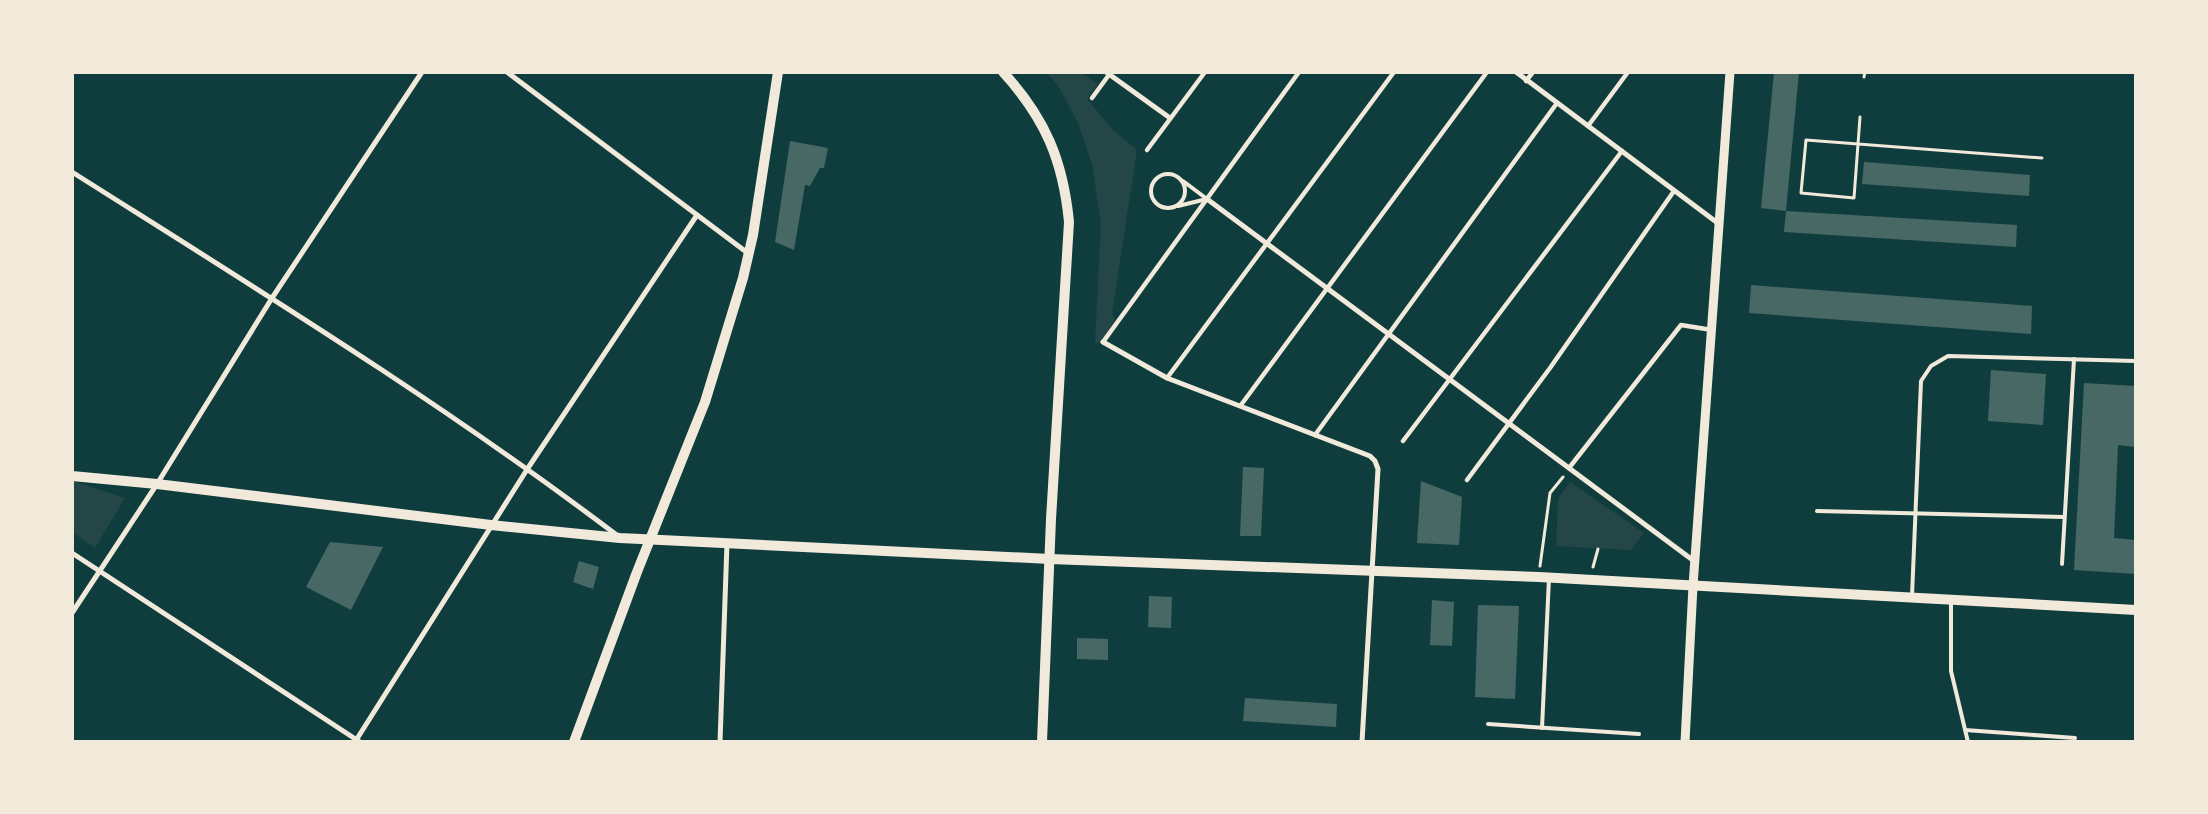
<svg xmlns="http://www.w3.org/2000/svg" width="2208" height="814" font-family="Arial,sans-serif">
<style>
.green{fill:#244646}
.building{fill:#486865}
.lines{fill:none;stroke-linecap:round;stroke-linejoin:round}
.path{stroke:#f1e9da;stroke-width:3}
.service{stroke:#f1e9da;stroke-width:4}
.pedestrian{stroke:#f1e9da;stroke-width:4.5}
.minor{stroke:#f1e9da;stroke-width:5}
.tertiary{stroke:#f1e9da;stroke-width:9}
.secondary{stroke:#f1e9da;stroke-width:10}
</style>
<rect width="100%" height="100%" fill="#0f3d3e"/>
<g class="green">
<path d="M1047,73H1082L1098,84L1087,99L1114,131L1137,150L1112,314L1115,319L1105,340L1095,344L1101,224L1092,164L1078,123L1059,87Z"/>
<path d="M73,481L125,498L95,548L73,533Z"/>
<path d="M1570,482L1644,533L1631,550L1556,546L1558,499Z"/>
</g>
<g class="building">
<path d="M1774,72H1799L1786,211L2017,225L2016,247L1784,232L1786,211L1761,208Z"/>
<path d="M790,141L828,148L824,168H820L810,186L805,185L794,250L775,242Z"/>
<path d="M1864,162L2030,175L2029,196L1862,184Z"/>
<path d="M1751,285L2032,306L2031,334L1749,313Z"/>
<path d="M1991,370L2046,374L2043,425L1988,421Z"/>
<path d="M2084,383L2136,386V447L2118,445L2114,538L2136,540V574L2074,570Z"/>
<path d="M1243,467L1264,468L1261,536H1240Z"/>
<path d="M1421,481L1462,497L1459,545L1417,543Z"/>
<path d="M330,542L383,547L351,610L306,587Z"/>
<path d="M579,561L599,567L593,589L573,582Z"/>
<path d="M1149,596L1172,597L1171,628L1148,627Z"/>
<path d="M1432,600L1454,602L1452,646L1430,645Z"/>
<path d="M1478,605L1519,606L1515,699L1475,697Z"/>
<path d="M1077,638L1108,639V660L1077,659Z"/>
<path d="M1245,698L1337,704L1336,727L1243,721Z"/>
</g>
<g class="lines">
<g class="path">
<path d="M1864,77L1865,72"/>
<path d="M1860,117L1854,198L1801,193L1806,140L2042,158"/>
<path d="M1540,566L1550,493L1563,477"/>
<path d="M1593,567L1598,549"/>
</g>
<g class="service">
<circle cx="1168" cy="191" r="17"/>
<path d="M1183,181L1207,199"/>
<path d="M1178,206L1207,199"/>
<path d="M1817,511L2064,517"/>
<path d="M2062,564L2074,359"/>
<path d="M1912,596L1921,381L1931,366L1948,356L2136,361"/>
<path d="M1951,601V671L1968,742"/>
<path d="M1488,724L1639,734"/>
<path d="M1542,728L1549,578"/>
<path d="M1965,730L2075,738"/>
</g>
<g class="pedestrian">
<path d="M1526,81L1533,72"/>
<path d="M1092,98L1111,72"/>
<path d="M1588,126L1628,72"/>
<path d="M1147,150L1205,72"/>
<path d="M1103,342L1299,72"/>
<path d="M1167,378L1394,72"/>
<path d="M1241,405L1487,72"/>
<path d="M1315,435L1557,103"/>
<path d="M1403,441L1622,151"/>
<path d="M1569,468L1681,325L1712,330"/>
<path d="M1467,480L1550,368L1674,191"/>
</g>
<g class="minor">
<path d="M507,72L749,254"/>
<path d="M1106,72L1170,118"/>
<path d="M1516,72L1719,224"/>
<path d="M72,172C257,289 444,404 618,536"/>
<path d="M1207,199L1694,561"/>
<path d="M1103,342L1167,378L1370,456L1375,461L1378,469L1362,742"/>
<path d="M72,553L360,742"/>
<path d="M72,613L157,484L272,298L422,72"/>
<path d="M355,742L528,468L697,215"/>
<path d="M720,742L727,543"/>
</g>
<path class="tertiary" d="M1685,742L1693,586L1730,72"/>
<g class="secondary">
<path d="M1003,72C1045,118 1063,160 1069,222L1051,519L1042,742"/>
<path d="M72,476L157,484L491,525L620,538L1050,559L1539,577L2136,610"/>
<path d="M574,742L637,572L705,402L743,278L753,235L778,72"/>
</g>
</g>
<rect width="2208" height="814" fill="none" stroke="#f1e9da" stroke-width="148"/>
</svg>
